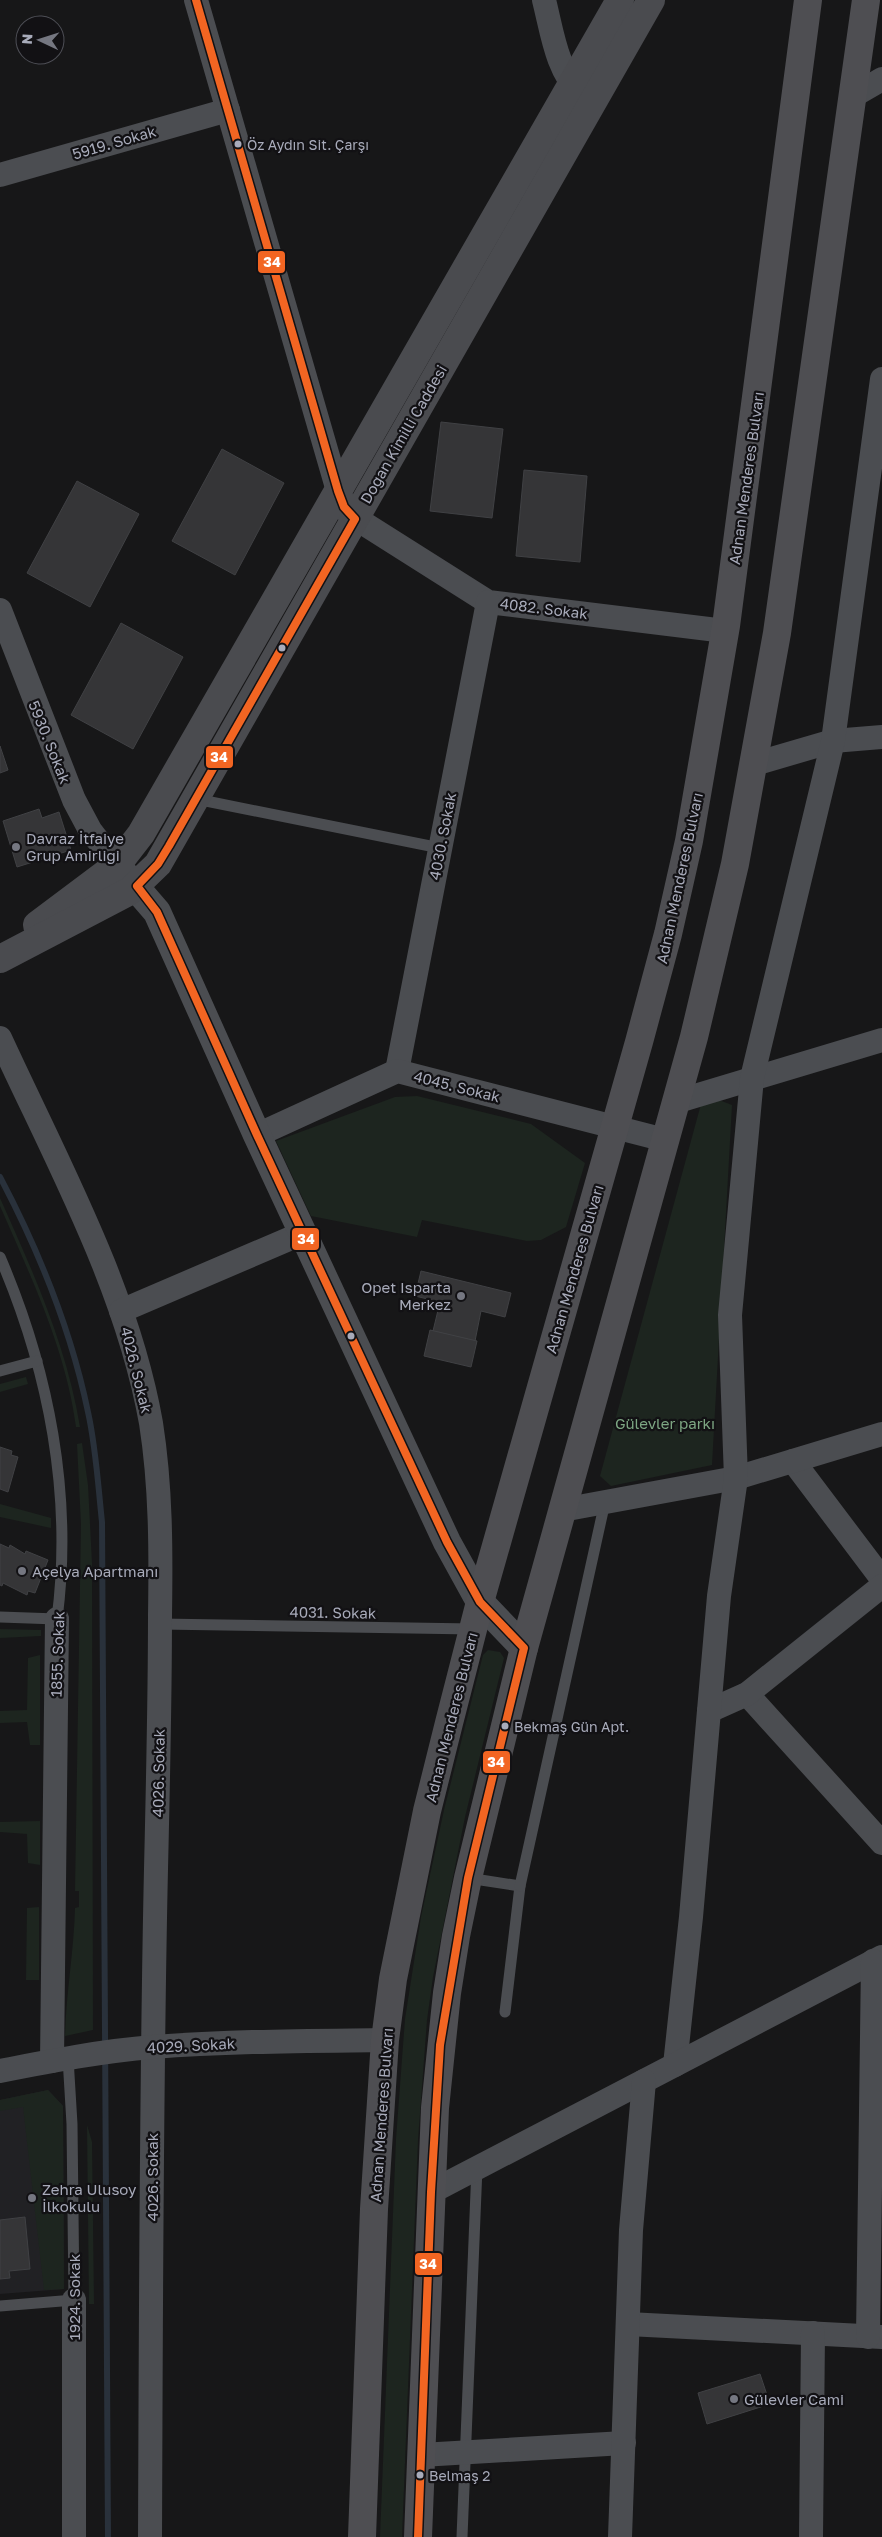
<svg xmlns="http://www.w3.org/2000/svg" width="882" height="2537" font-family="'Golos Text',sans-serif">
<style>
.built{fill:#212124}
.green{fill:#1d251f}
.lines{fill:none;stroke-linecap:round;stroke-linejoin:round}
.stream{stroke:#29313b;stroke-width:6}
.building{fill:#353537;stroke:#404144}
.service{stroke:#4b4d51;stroke-width:11}
.minor{stroke:#4b4d51;stroke-width:24}
.tertiary{stroke:#4b4d51;stroke-width:28}
.secondary{stroke:#4a4b4f;stroke-width:28}
.primary{stroke:#4e4e52;stroke-width:28}
.bus-1-casing{stroke:#121114;stroke-width:11}
.bus-1{stroke:#f26522;stroke-width:8}
.bus-dot{fill:#a8abba;stroke:#121114;stroke-width:2}
.poi-dot{fill:#757781;stroke:#121114;stroke-width:2}
.labels{text-anchor:middle;dominant-baseline:central;stroke-width:4.5;stroke-linejoin:round;paint-order:stroke}
.bus-label{font-size:14px;fill:#a8abba;stroke:#121114;text-anchor:start}
.street-label{font-size:15px;fill:#a8abba;stroke:#121114}
.poi-label{font-size:15px;fill:#a8abba;stroke:#121114;text-anchor:start}
.park-label{font-size:15px;fill:#7da683;stroke:#121114}
.line-badge{stroke:#121114;stroke-width:2}
.badge-label{font-size:14px;text-anchor:middle;font-weight:bold;fill:#fff}
</style>
<rect width="100%" height="100%" fill="#171718"/>
<path class="built" d="M48,2090L63,2106L64,2289L0,2294V2100Z"/>
<g class="green">
<path d="M417,1096L531,1124L585,1163L566,1227L541,1240L527,1241L422,1220L417,1237L311,1216L276,1141L395,1097Z"/>
<path d="M719,1100L732,1105L712,1465L611,1486L600,1476L701,1104Z"/>
<path d="M0,1198C33,1272 67,1346 80,1427H76C66,1350 31,1277 0,1206Z"/>
<path d="M26,1377L28,1384L0,1392V1384Z"/>
<path d="M82,1443L88,1485L92,1563L93,2030L65,2036C66,1993 74,1951 75,1908L79,1907V1891H75L81,1524L77,1444Z"/>
<path d="M0,1504L51,1518V1528L0,1517Z"/>
<path d="M0,1629L41,1630V1636L0,1638Z"/>
<path d="M488,1650L500,1652L504,1658L465,1817L433,1977L427,2020L418,2140L402,2537H380L396,2139L405,2019L421,1917L444,1810L483,1655Z"/>
<path d="M40,1655V1745H30L27,1722L0,1723V1711L27,1710L28,1658Z"/>
<path d="M40,1821V1865L28,1863L27,1834L0,1832V1822Z"/>
<path d="M39,1907V1980H26L27,1908Z"/>
<path d="M48,2090L63,2106L64,2289L44,2290L23,2107L0,2111V2100Z"/>
<path d="M87,2125L92,2142L94,2304H89Z"/>
</g>
<g class="lines">
<path class="stream" d="M0,1177C39,1251 71,1330 88,1412C96,1448 98,1485 102,1522L108,2537"/>
</g>
<g class="building">
<path d="M441,422L503,429L492,518L430,511Z"/>
<path d="M222,449L284,483L235,575L172,541Z"/>
<path d="M524,470L587,476L580,562L516,556Z"/>
<path d="M77,481L139,514L90,607L27,573Z"/>
<path d="M121,623L183,657L133,749L71,715Z"/>
<path d="M0,746L8,770L0,773Z"/>
<path d="M39,809L42,818L59,812L71,850L17,867L3,821Z"/>
<path d="M421,1271L511,1293L505,1317L481,1311L475,1341L433,1331L440,1302L415,1296Z"/>
<path d="M430,1330L477,1341L471,1367L424,1356Z"/>
<path d="M0,1447L12,1451L11,1455L18,1457L8,1492L0,1489Z"/>
<path d="M0,1544L9,1548L10,1545L25,1554L26,1551L48,1560L35,1593L28,1591L27,1595L3,1583L2,1586L0,1585Z"/>
<path d="M25,2217L30,2269L9,2271L10,2278L0,2279V2220Z"/>
<path d="M760,2374L770,2404L707,2424L698,2393Z"/>
</g>
<g class="lines">
<g class="service">
<path d="M196,799L440,848"/>
<path d="M0,1257C49,1371 73,1495 57,1619L0,1617"/>
<path d="M0,1371L37,1361"/>
<path d="M160,1624L473,1629"/>
<path d="M468,1878L520,1886L505,2012"/>
<path d="M520,1886L605,1502"/>
<path d="M0,2306L74,2300L72,2124L68,2058"/>
<path d="M462,2537L477,2167"/>
</g>
<g class="minor">
<path d="M196,0L338,491L349,514L488,602L725,631"/>
<path d="M544,0C553,36 556,68 582,96"/>
<path d="M853,96L882,79"/>
<path d="M0,175L228,110"/>
<path d="M0,610L74,800L90,830L117,865"/>
<path d="M754,764L833,741L882,737"/>
<path d="M0,1038C57,1162 127,1288 151,1423C161,1487 161,1551 160,1615C160,1700 158,1784 156,1869C151,2091 151,2314 150,2537"/>
<path d="M397,1071L488,602"/>
<path d="M675,1102L882,1040"/>
<path d="M257,1135L397,1071L665,1140"/>
<path d="M121,1311L303,1233"/>
<path d="M793,1461L882,1579"/>
<path d="M562,1510L736,1478L882,1434"/>
<path d="M747,1694L882,1843"/>
<path d="M709,1711L747,1694L882,1586"/>
<path d="M52,2061L57,1619"/>
<path d="M675,2065L691,1917L719,1596L736,1478L730,1315L752,1078L833,741L882,379"/>
<path d="M0,2071C51,2061 102,2051 153,2047C230,2041 308,2041 385,2040"/>
<path d="M431,2192L882,1957"/>
<path d="M74,2300V2537"/>
<path d="M628,2324L882,2337"/>
<path d="M868,2337L873,1961"/>
<path d="M421,2455L624,2443"/>
<path d="M620,2537L631,2230L644,2081"/>
<path d="M811,2537L813,2333"/>
</g>
<path class="tertiary" d="M119,868L157,912L257,1135L447,1542L480,1602L524,1648"/>
<g class="secondary">
<path d="M37,925L117,865L141,834L620,0"/>
<path d="M0,959L130,891L158,864L651,0"/>
</g>
<g class="primary">
<path d="M362,2537L374,2209L385,2040L393,1979L427,1811L449,1723L480,1602L639,1042L668,934L689,841L726,626L808,0"/>
<path d="M418,2537L435,2108L447,1993L456,1936L468,1878L524,1648L694,1037L735,864L777,633L866,0"/>
</g>
<g class="bus-1-casing">
<path id="bus-1" d="M196,0L338,491L344,507L355,519L169,846L158,864L137,886L157,912L257,1135L447,1542L480,1602L524,1648L468,1878L440,2045L431,2192L418,2537"/>
</g>
<use href="#bus-1" class="bus-1"/>
</g>
<g class="bus-dot">
<circle cx="238" cy="144" r="4.5"/>
<circle cx="282" cy="648" r="4.5"/>
<circle cx="351" cy="1336" r="4.5"/>
<circle cx="505" cy="1726" r="4.5"/>
<circle cx="420" cy="2475" r="4.5"/>
</g>
<g class="poi-dot">
<circle cx="16" cy="847" r="5"/>
<circle cx="461" cy="1296" r="5"/>
<circle cx="22" cy="1571" r="5"/>
<circle cx="32" cy="2198" r="5"/>
<circle cx="734" cy="2399" r="5"/>
</g>
<g class="labels">
<g class="bus-label">
<text x="247" y="144">Öz Aydın Sit. Çarşı</text>
<text x="514" y="1726">Bekmaş Gün Apt.</text>
<text x="429" y="2475">Belmaş 2</text>
</g>
<g class="street-label">
<text transform="translate(114 142) rotate(-16)">5919. Sokak</text>
<text transform="translate(403 434) rotate(-60)">Doğan Kimilli Caddesi</text>
<text transform="translate(746 478) rotate(-82)">Adnan Menderes Bulvarı</text>
<text transform="translate(544 608) rotate(7)">4082. Sokak</text>
<text transform="translate(50 742) rotate(68)">5930. Sokak</text>
<text transform="translate(442 836) rotate(-79)">4030. Sokak</text>
<text transform="translate(679 878) rotate(-78)">Adnan Menderes Bulvarı</text>
<text transform="translate(457 1086) rotate(14)">4045. Sokak</text>
<text transform="translate(574 1269) rotate(-74)">Adnan Menderes Bulvarı</text>
<text transform="translate(137 1370) rotate(76)">4026. Sokak</text>
<text transform="translate(333 1612) rotate(1)">4031. Sokak</text>
<text transform="translate(57 1654) rotate(-88)">1855. Sokak</text>
<text transform="translate(451 1717) rotate(-76)">Adnan Menderes Bulvarı</text>
<text transform="translate(158 1773) rotate(-89)">4026. Sokak</text>
<text transform="translate(191 2045) rotate(-3)">4029. Sokak</text>
<text transform="translate(381 2115) rotate(-86)">Adnan Menderes Bulvarı</text>
<text transform="translate(152 2177) rotate(-90)">4026. Sokak</text>
<text transform="translate(74 2297) rotate(-90)">1924. Sokak</text>
</g>
<g class="poi-label">
<text x="26" y="838">Davraz İtfaiye<tspan x="26" dy="17">Grup Amirliği</tspan></text>
<text x="451" y="1287" text-anchor="end">Opet Isparta<tspan x="451" dy="17">Merkez</tspan></text>
<text x="32" y="1571">Açelya Apartmanı</text>
<text x="42" y="2189">Zehra Ulusoy<tspan x="42" dy="17">İlkokulu</tspan></text>
<text x="744" y="2399">Gülevler Cami</text>
</g>
<g class="park-label">
<text x="665" y="1423">Gülevler parkı</text>
</g>
</g>
<g class="line-badge">
<rect x="257" y="250" width="29" height="24" rx="5" fill="#f26522"/>
<rect x="205" y="745" width="29" height="24" rx="5" fill="#f26522"/>
<rect x="291" y="1227" width="29" height="24" rx="5" fill="#f26522"/>
<rect x="482" y="1750" width="29" height="24" rx="5" fill="#f26522"/>
<rect x="414" y="2252" width="29" height="24" rx="5" fill="#f26522"/>
</g>
<g class="badge-label">
<text x="272" y="267">34</text>
<text x="219" y="762">34</text>
<text x="306" y="1244">34</text>
<text x="496" y="1767">34</text>
<text x="428" y="2269">34</text>
</g>
<g transform="translate(40 40) rotate(274)"><circle r="24" fill="#121114" stroke="#4e4f56"/>
<path d="M0-4L9 19L0 12L-9 19Z" fill="#757781"/>
<text y="-8" font-size="14" font-weight="bold" text-anchor="middle" fill="#a8abba">N</text>
</g>
</svg>
